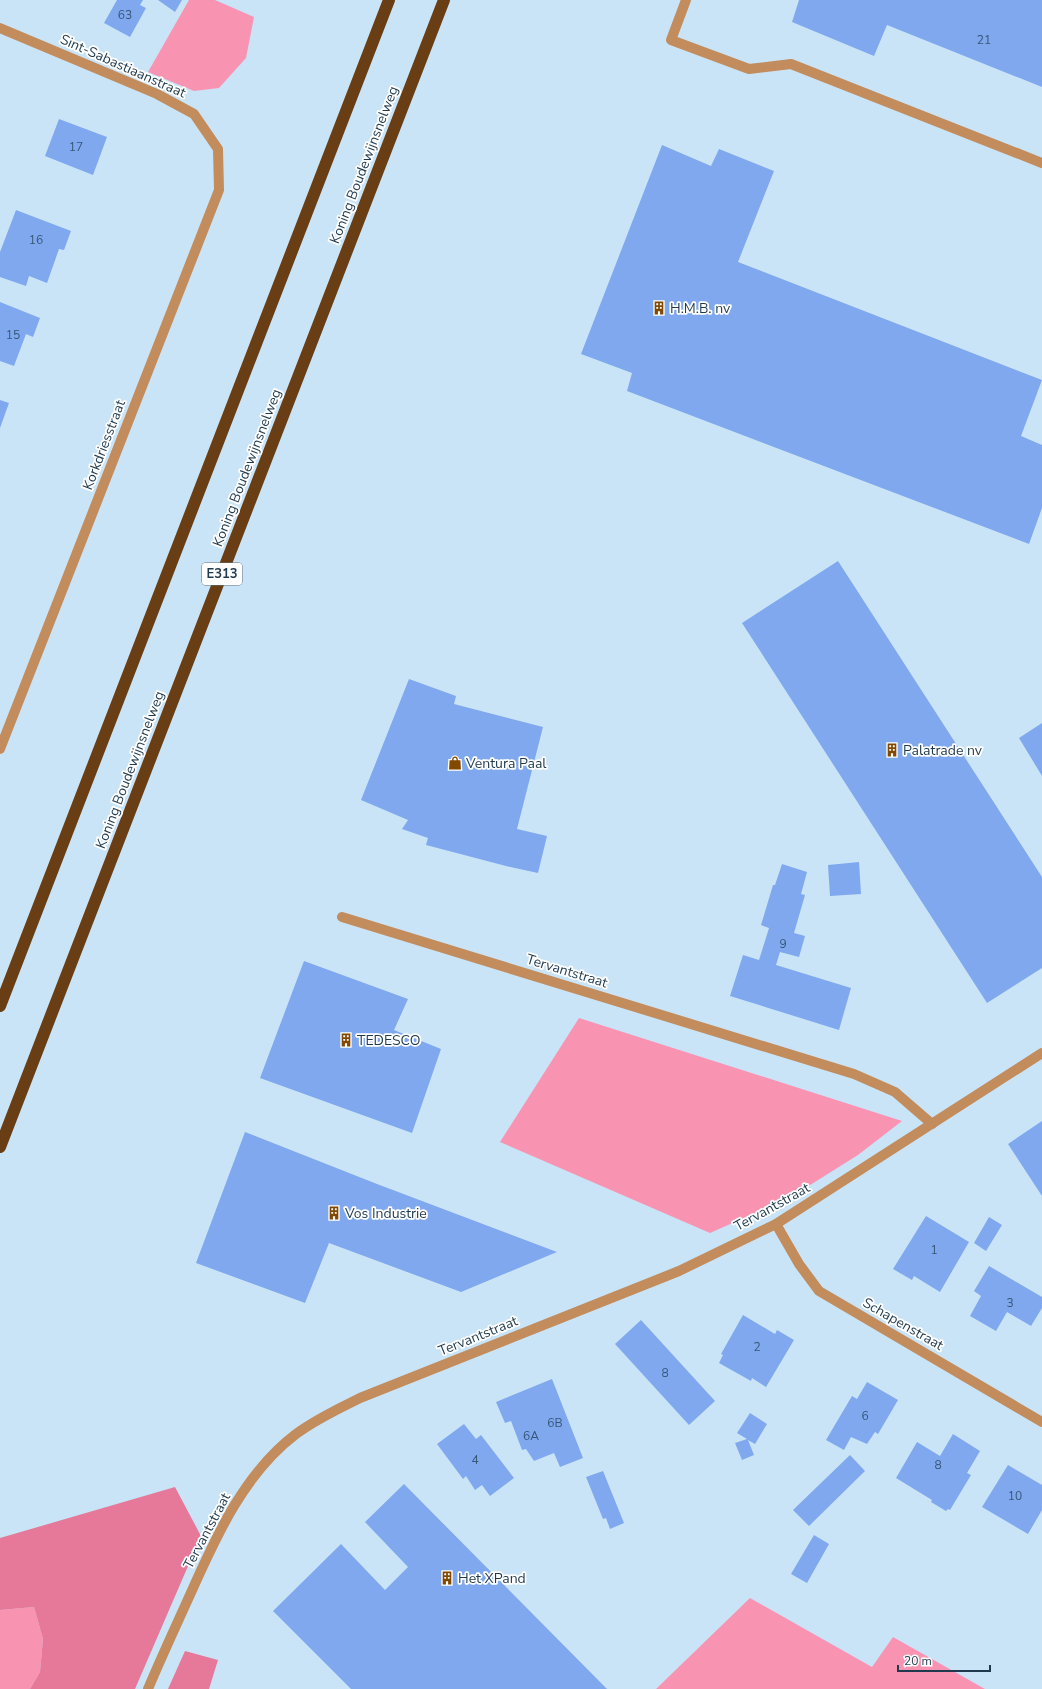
<svg xmlns="http://www.w3.org/2000/svg" width="1042" height="1689" font-family="'Nunito Sans',sans-serif">
<style>
.green{fill:#f894b2}
.forest{fill:#e6789a}
.building{fill:#7fa8ef}
.lines{fill:none;stroke-linecap:round;stroke-linejoin:round}
.service{stroke:#c28c5d;stroke-width:10}
.minor{stroke:#c28c5d;stroke-width:10}
.motorway{stroke:#693e15;stroke-width:12}
.labels{text-anchor:middle;dominant-baseline:central;stroke-width:3.5;stroke-linejoin:round;paint-order:stroke}
.number-label{font-size:12px;fill:#375676}
.shield{fill:#fff;stroke:#627583;stroke-width:1}
.shield-label{font-size:13px;font-weight:bold;fill:#1f3a4e}
.street-label{font-size:14px;fill:#1f3a4e;stroke:#fff}
.poi-label{font-size:14px;fill:#1f3a4e;stroke:#fff;text-anchor:start}
</style>
<rect width="100%" height="100%" fill="#cae4f7"/>
<g class="green">
<path d="M189,0H215L254,17L246,58L219,88L194,91L148,72Z"/>
<path d="M579,1018L902,1121L858,1155L791,1197L710,1233L500,1142Z"/>
<path d="M750,1598L872,1667L893,1637L985,1689H656Z"/>
<path d="M34,1607L43,1639L40,1672L30,1689H0V1610Z"/>
</g>
<g class="forest">
<path d="M175,1487L201,1536L135,1689H30L40,1672L43,1639L34,1607L0,1610V1538Z"/>
<path d="M185,1651L218,1660L209,1689H168Z"/>
</g>
<g class="building">
<path d="M117,0H143L140,5L146,8L130,37L104,23Z"/>
<path d="M158,0H182L175,12Z"/>
<path d="M799,0H1042V87L887,25L874,56L792,22Z"/>
<path d="M59,119L107,137L93,175L45,156Z"/>
<path d="M662,145L711,166L719,149L774,171L738,262L1042,380L1021,436L1042,445V508L1029,544L627,391L632,373L581,354Z"/>
<path d="M16,210L71,231L64,250L59,249L47,283L29,276L26,286L0,277V252Z"/>
<path d="M0,302L40,318L33,337L26,334L14,366L0,361Z"/>
<path d="M0,400L9,403L0,428Z"/>
<path d="M838,561L1042,877V968L987,1003L742,623Z"/>
<path d="M409,679L456,696L454,704L543,727L517,829L547,836L538,873L506,866L426,845L428,838L402,829L408,820L361,800Z"/>
<path d="M1042,723V776L1019,738Z"/>
<path d="M859,862L861,894L830,896L828,865Z"/>
<path d="M782,864L807,872L801,894L805,895L794,933L805,936L799,957L780,952L776,965L851,988L839,1030L730,996L743,955L759,960L769,928L761,925L773,885H775Z"/>
<path d="M304,961L408,999L394,1030L441,1049L412,1133L260,1078Z"/>
<path d="M1042,1121V1196L1008,1144Z"/>
<path d="M245,1132L377,1184L557,1252L461,1292L329,1243L305,1303L196,1263Z"/>
<path d="M926,1216L969,1242L940,1292L914,1276L912,1280L893,1269Z"/>
<path d="M989,1217L1002,1225L986,1251L974,1243Z"/>
<path d="M989,1266L1042,1297V1308L1031,1326L1007,1312L996,1331L970,1316L981,1296L974,1291Z"/>
<path d="M743,1315L775,1334L777,1330L794,1340L766,1387L752,1378L751,1381L719,1363L723,1355L721,1354Z"/>
<path d="M641,1320L715,1401L689,1425L615,1344Z"/>
<path d="M552,1379L583,1458L560,1467L554,1453L534,1461L526,1449L522,1450L511,1421L505,1423L496,1402Z"/>
<path d="M867,1382L898,1400L878,1434L875,1432L867,1444L851,1437L844,1450L826,1440L852,1396L857,1399Z"/>
<path d="M750,1413L767,1424L755,1444L748,1440L754,1455L742,1460L735,1443L747,1439L737,1433Z"/>
<path d="M464,1424L476,1439L481,1435L514,1478L490,1496L482,1485L475,1490L466,1476L463,1479L437,1444Z"/>
<path d="M953,1434L980,1451L967,1473L971,1475L950,1510L948,1509L946,1511L931,1502L932,1500L896,1478L917,1442L940,1456Z"/>
<path d="M850,1455L865,1471L809,1526L793,1510Z"/>
<path d="M1008,1465L1042,1485V1510L1028,1534L982,1507Z"/>
<path d="M603,1471L624,1523L610,1529L606,1518L603,1519L586,1477Z"/>
<path d="M404,1484L607,1689H351L273,1611L341,1544L385,1590L408,1567L365,1522Z"/>
<path d="M814,1535L829,1544L807,1583L791,1574Z"/>
</g>
<g class="lines">
<path class="service" d="M686,0L671,40L749,69L791,64L1042,163"/>
<g class="minor">
<path d="M0,28L157,94L194,114L218,149L219,190L0,749"/>
<path d="M342,917L854,1074L895,1092L932,1124"/>
<path d="M776,1224L799,1264L819,1291L1042,1422"/>
<path d="M148,1689C161,1658 175,1628 189,1597C215,1539 243,1474 296,1434C316,1419 338,1409 360,1398L679,1271L776,1224L1042,1053"/>
</g>
<g class="motorway">
<path d="M0,1006L389,0"/>
<path d="M0,1147L444,0"/>
</g>
</g>
<defs>
<g id="building-bare" transform="scale(1.08)"><path d="M-4-6H4V6H1V3H-1V6H-4ZM-2.5-4.3h1.7v1.8h-1.7ZM.8-4.3h1.7v1.8H.8ZM-2.5-1h1.7V.8h-1.7ZM.8-1h1.7V.8H.8Z" fill="#834800" stroke="#fff" stroke-width="2.5" paint-order="stroke"/></g>
<g id="shop-bare" transform="scale(1.08)"><path d="M-5-2.5h2.3a2.7 3.5 0 0 1 5.4 0H5L5.5 6h-11ZM-1.5-2.5h3a1.5 2.3 0 0 0-3 0Z" fill="#834800" stroke="#fff" stroke-width="2.5" paint-order="stroke"/></g>
</defs>
<g fill-rule="evenodd">
<use href="#building-bare" x="659" y="308"/>
<use href="#building-bare" x="892" y="750"/>
<use href="#shop-bare" x="455" y="763"/>
<use href="#building-bare" x="346" y="1040"/>
<use href="#building-bare" x="334" y="1213"/>
<use href="#building-bare" x="447" y="1578"/>
</g>
<g class="labels">
<g class="number-label">
<text x="125" y="15">63</text>
<text x="984" y="40">21</text>
<text x="76" y="147">17</text>
<text x="36" y="240">16</text>
<text x="13" y="335">15</text>
<text x="783" y="944">9</text>
<text x="934" y="1250">1</text>
<text x="1010" y="1303">3</text>
<text x="757" y="1347">2</text>
<text x="665" y="1373">8</text>
<text x="865" y="1416">6</text>
<text x="555" y="1423">6B</text>
<text x="531" y="1436">6A</text>
<text x="475" y="1460">4</text>
<text x="938" y="1465">8</text>
<text x="1015" y="1496">10</text>
</g>
<rect class="shield" x="202" y="563" width="40" height="22" rx="3"/>
<g class="shield-label">
<text x="222" y="574">E313</text>
</g>
<g class="street-label">
<text transform="translate(123 66) rotate(24)">Sint-Sabastiaanstraat</text>
<text transform="translate(364 165) rotate(-69)">Koning Boudewijnsnelweg</text>
<text transform="translate(104 445) rotate(-69)">Korkdriesstraat</text>
<text transform="translate(247 468) rotate(-69)">Koning Boudewijnsnelweg</text>
<text transform="translate(130 770) rotate(-69)">Koning Boudewijnsnelweg</text>
<text transform="translate(567 971) rotate(17)">Tervantstraat</text>
<text transform="translate(772 1207) rotate(-29)">Tervantstraat</text>
<text transform="translate(903 1324) rotate(30)">Schapenstraat</text>
<text transform="translate(478 1336) rotate(-22)">Tervantstraat</text>
<text transform="translate(207 1531) rotate(-62)">Tervantstraat</text>
</g>
<g class="poi-label">
<text x="670" y="308">H.M.B. nv</text>
<text x="903" y="750">Palatrade nv</text>
<text x="466" y="763">Ventura Paal</text>
<text x="357" y="1040">TEDESCO</text>
<text x="345" y="1213">Vos Industrie</text>
<text x="458" y="1578">Het XPand</text>
</g>
</g>
<path d="M898 1665v6h92v-6" fill="none" stroke="#1f3a4e" stroke-width="2"/>
<text x="904" y="1665" font-size="12" fill="#1f3a4e" stroke="#ffffff" stroke-width="3" paint-order="stroke">20 m</text>
</svg>
